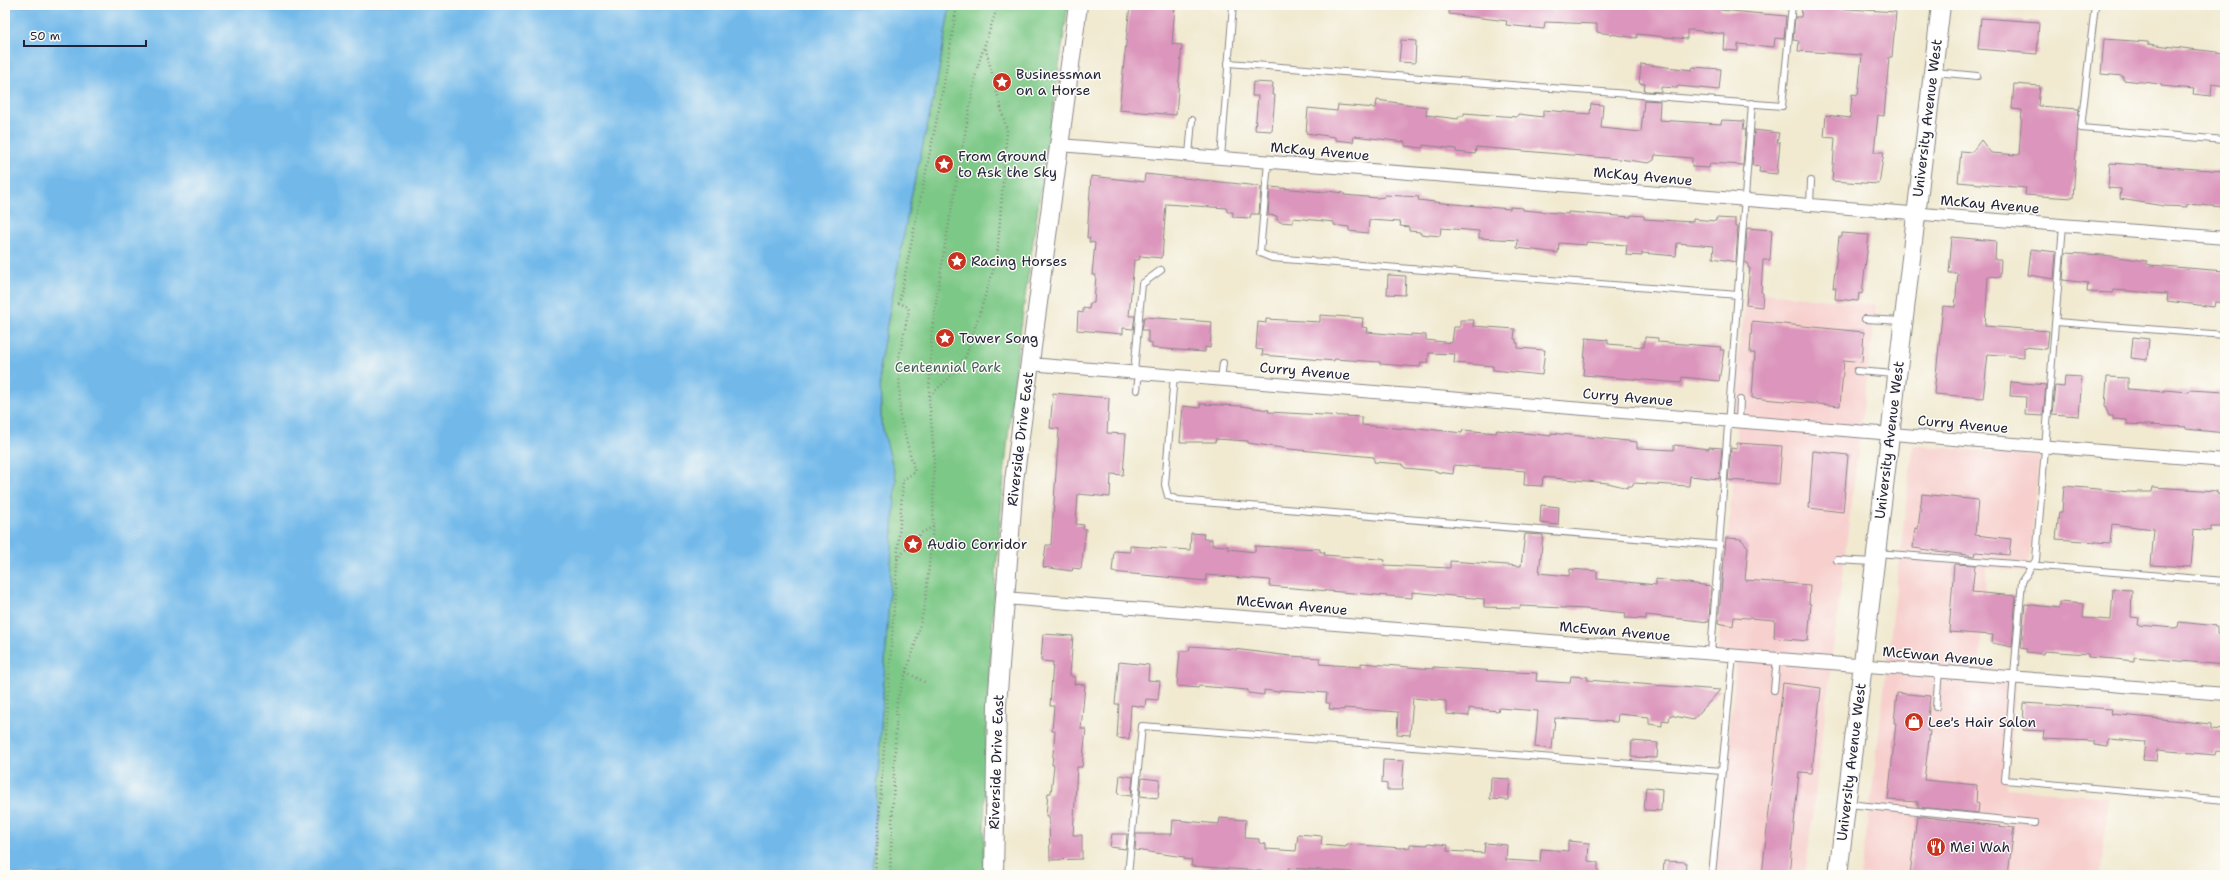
<svg xmlns="http://www.w3.org/2000/svg" width="2230" height="880" font-family="'Shantell Sans',sans-serif">
<style>
.built{fill:#f7d0ce}
.green{fill:#7bc886;stroke:#4e7560}
.water{fill:#72b9ea;stroke:#4a6e92}
.building{fill:#dc95bc}
.lines{fill:none;stroke-linecap:round;stroke-linejoin:round}
.lane-casing{stroke:#8a8686;stroke-width:8}
.street-casing{stroke:#8a8686;stroke-width:14}
.secondary-casing{stroke:#8a8686;stroke-width:20}
.path{stroke:#8a8686;stroke-width:2.5;stroke-dasharray:1 3;stroke-linecap:butt}
.lane{stroke:#fff;stroke-width:6}
.street{stroke:#fff;stroke-width:12}
.secondary{stroke:#fff;stroke-width:18}
.labels{text-anchor:middle;dominant-baseline:central;stroke-width:3;stroke-linejoin:round;paint-order:stroke}
.poi-label{font-size:14px;fill:#22223b;stroke:#fdfcf7;text-anchor:start}
.street-label{font-size:14px;fill:#22223b;stroke:#fdfcf7}
.park-label{font-size:14px;fill:#415c55;stroke:#fdfcf7}
</style>
<rect width="100%" height="100%" fill="#fdfcf7"/>
<filter id="ink" filterUnits="userSpaceOnUse"><feTurbulence type="fractalNoise" baseFrequency=".025" numOctaves="2"/><feDisplacementMap in="SourceGraphic" scale="8" xChannelSelector="R" yChannelSelector="G"/><feConvolveMatrix kernelMatrix="1 2 1 2 8 2 1 2 1" color-interpolation-filters="sRGB"/></filter>
<filter id="wash" filterUnits="userSpaceOnUse"><feTurbulence type="fractalNoise" baseFrequency=".012" numOctaves="4" result="noise"/><feDisplacementMap in="SourceGraphic" scale="16" xChannelSelector="R" yChannelSelector="G"/><feGaussianBlur stdDeviation="0.9" result="paint"/><feColorMatrix in="noise" values="0 0 0 0 0 0 0 0 0 0 0 0 0 0 0 0 0 1.4 0 .05"/><feComposite in="paint" operator="in"/></filter>
<g filter="url(#wash)">
<rect width="100%" height="100%" fill="#f1ead1"/>
<g class="built">
<path d="M1747,291L1876,305L1805,875H1716L1736,663L1717,661L1737,432L1731,412Z"/>
<path d="M1913,445L2040,456L2028,572L1987,568L1980,667L2016,672L2007,788L2109,797L2100,875H1860L1868,824Z"/>
</g>
<path class="green" d="M950,5H1068C1047,159 1019,312 1005,467C992,602 984,739 984,875H872L896,479L881,422L880,362L911,197L936,87Z"/>
<path class="water" d="M5,5H950L936,87L911,197L880,362L881,422L896,479L872,875H5Z"/>
<g id="blocks">
<g class="building">
<path d="M1130,5H1175L1172,44L1182,45L1176,115L1119,110Z"/>
<path d="M1449,5H1720V10L1786,16L1784,39L1775,38L1774,47L1738,44V51L1724,50L1725,34L1692,30H1687V39L1637,34V38L1597,32V24H1595L1545,22L1544,29L1506,25L1507,21L1449,14Z"/>
<path d="M1802,6L1896,12L1892,57H1889L1884,116L1878,115L1874,152H1884L1879,184L1832,181L1835,138L1824,137L1826,115L1850,118L1852,94L1858,95L1862,55L1798,51L1799,41L1793,40L1795,17H1801Z"/>
<path d="M1981,18L2039,22L2037,54L1978,49Z"/>
<path d="M2104,39L2148,42V44L2225,53V86L2212,84L2211,96L2193,94L2194,89L2161,86V84L2123,80V76L2101,74Z"/>
<path d="M1401,40L1416,41L1415,63L1399,62Z"/>
<path d="M1641,64L1692,70L1693,67L1721,69L1719,90L1678,86L1677,88L1661,87V92L1644,91L1645,84L1639,83Z"/>
<path d="M1253,82L1273,83L1272,95H1275L1272,131L1255,130L1258,96H1252Z"/>
<path d="M2014,84L2040,86L2038,106L2079,109L2073,198L2025,195L2026,188L1958,182L1961,151L1972,152L1981,140L1991,153L2019,155L2022,110L2012,109Z"/>
<path d="M1377,100L1427,107L1426,115L1458,119L1459,116H1464V113L1517,117L1518,114L1543,117V110L1590,114L1591,104L1603,105L1601,128L1641,132L1644,100L1660,101L1659,120L1721,124L1722,120L1744,121L1743,129H1746L1743,165L1710,163L1709,168L1692,167V158L1655,155L1654,160L1649,163L1619,159L1476,147L1475,154L1456,152V149L1423,145V148L1405,146V142L1354,136L1353,142L1335,140V137L1306,133L1308,108L1337,111L1338,105L1376,108Z"/>
<path d="M1754,130L1779,133L1777,142H1780L1777,174L1759,172L1760,166L1752,165Z"/>
<path d="M2110,163L2225,171L2223,207L2187,204V207L2164,206L2120,199L2121,189L2108,188Z"/>
<path d="M1145,174L1259,186L1261,187L1259,214H1251L1250,218L1233,217V212H1227V208L1166,204L1162,258L1140,256L1139,260H1134L1129,316H1135L1133,329L1123,328V334L1077,330L1078,312L1083,313V308L1089,309L1090,303H1094L1096,275H1092L1095,243L1089,242L1090,238H1087L1091,176L1144,182Z"/>
<path d="M1270,187L1325,192L1326,191L1344,193V195L1377,198L1384,197L1385,195L1419,197L1418,200L1443,203L1510,209V207L1523,208V210L1568,214V212L1631,217V215L1644,216V219L1693,222V219L1716,221V218L1735,219V227H1738L1736,262L1713,258L1714,246L1677,243L1676,256L1642,253V256L1626,255L1627,245L1586,242V245L1559,243L1558,253L1517,248L1518,240L1479,238V231L1441,228L1440,236L1420,234V232L1409,231V227L1400,226L1401,222L1369,220L1368,233L1349,231V227L1334,225V222L1293,218V223L1280,222L1277,220V216L1268,215Z"/>
<path d="M1747,228L1772,230L1770,260H1763L1761,292L1763,293L1762,307L1746,305L1750,268H1748V263H1745Z"/>
<path d="M1842,233L1869,235L1862,294L1859,293L1858,301L1835,299L1836,288H1833L1839,237H1842Z"/>
<path d="M1952,237L1996,241L1995,260H2001L2000,277L1988,276L1985,326L2049,331L2047,349L2024,347V357L1988,354L1983,398L1934,394L1943,306L1955,307L1958,273H1949Z"/>
<path d="M2031,249L2056,252L2054,279L2028,275Z"/>
<path d="M2065,253L2103,255L2147,261V264L2151,265L2225,271V303L2215,302L2214,307L2167,301L2168,294L2114,290L2113,293L2087,292L2088,283L2063,280Z"/>
<path d="M1388,275L1406,276L1405,295L1387,294Z"/>
<path d="M1320,315L1363,318L1362,327L1368,328L1367,332L1411,336V334L1426,335V340L1452,343L1454,327H1460V320H1474L1473,326L1515,329L1514,339H1516V343H1518V348L1545,350L1542,375L1493,370V366L1454,363L1455,354L1429,353L1428,363L1421,362L1420,367L1380,364V362L1334,359V361L1262,355L1263,350L1256,349L1258,322L1266,323V319L1320,322Z"/>
<path d="M1144,317L1212,322L1210,348L1205,347V352L1152,348V343L1148,342V330H1142Z"/>
<path d="M1752,321L1864,332L1862,362L1844,360L1840,406L1752,398L1755,353H1750Z"/>
<path d="M1645,337L1658,338V342L1721,347L1720,350H1724L1719,381L1682,377L1681,383L1583,375L1586,338L1608,340V344L1644,347Z"/>
<path d="M2133,337L2149,339L2147,360L2131,358Z"/>
<path d="M2065,376L2082,377L2079,416L2052,414L2055,386L2064,387Z"/>
<path d="M2107,377L2128,378V389L2164,392V390L2189,392L2190,390L2225,392V433L2186,429V427L2127,424V420L2113,419V416H2109L2105,406Z"/>
<path d="M2011,382L2046,385L2043,416L2025,415L2026,397L2010,396Z"/>
<path d="M1053,393L1109,398L1107,433L1126,434L1123,475L1111,474L1110,497L1078,494L1076,524L1084,525L1083,529H1086L1081,569L1073,568L1072,571L1043,567L1046,545H1051L1059,429L1050,428Z"/>
<path d="M1200,404L1241,406L1269,410L1268,412L1362,417V425L1417,430L1418,428L1462,433L1463,430L1496,433L1497,430L1551,436V433L1637,442V448L1674,450V445L1709,449V447L1722,448L1719,479L1690,476L1689,486L1633,483V486H1628V488L1608,483L1543,477L1542,486L1524,485L1525,471L1454,465L1453,474L1437,472V471L1405,468L1402,464L1374,462V457L1289,449L1248,443V441L1216,439L1215,442H1180L1183,406L1200,408Z"/>
<path d="M1737,443L1782,446L1779,484L1728,480L1731,448L1737,449Z"/>
<path d="M1813,451L1848,455L1843,512L1809,508Z"/>
<path d="M2064,486L2130,492H2152L2153,487L2217,491V494L2225,495V527H2211V531L2194,529L2191,567L2151,565L2154,529L2112,524L2110,543L2056,539L2059,512H2062Z"/>
<path d="M1922,494L1978,500L1975,535L2011,539L2009,555L1976,552L1975,556L1913,548L1915,528L1918,529Z"/>
<path d="M1541,505L1559,507L1558,525L1540,523Z"/>
<path d="M1191,533L1204,534L1203,539H1212V545L1228,546V549L1255,552V546L1320,549V552H1325L1324,555L1379,559L1385,560L1384,565L1450,568V561L1521,566L1525,534L1543,535L1539,573L1569,576L1570,569L1597,571V579L1656,585V579L1711,586L1709,622L1646,615V619L1625,618L1626,613L1586,609L1520,606V608L1484,607V599L1412,592V598L1269,586L1270,580L1206,575V581L1112,572L1114,551L1130,552V546L1190,550Z"/>
<path d="M1726,538L1741,539L1748,547L1745,580L1810,585L1809,604H1811L1808,641L1774,638L1775,620L1734,617L1733,626L1718,623Z"/>
<path d="M1954,564L1975,565L1972,592L2016,596L2012,647L1992,643L1993,635L1949,632Z"/>
<path d="M2113,589L2132,590L2131,617L2139,618L2138,625L2174,628L2178,627L2179,622L2217,626V634L2225,635V665L2134,657V661L2115,659L2088,657V654L2044,651L2043,654L2026,652L2027,649L2021,648L2025,604L2059,608V602L2084,604L2083,618L2111,620Z"/>
<path d="M1043,634L1073,636L1070,675L1075,678L1074,684L1085,685L1081,729H1086L1082,767H1077L1073,835H1082V859L1050,860L1049,816H1046L1048,793H1051L1054,765H1052L1055,731H1052L1054,706H1050L1053,662L1041,661Z"/>
<path d="M1190,646L1234,649L1290,656L1320,658V664L1361,667V663L1433,669V667L1514,672L1537,673L1536,681L1570,683L1571,676L1588,677L1587,680L1720,690L1693,720L1670,715L1669,721L1662,720V726L1649,724V717L1618,714L1617,722L1555,718L1552,749L1535,747L1538,711L1499,708L1498,711L1469,708V716L1446,714V701L1413,698L1410,735L1397,734L1398,712L1344,708V710L1329,709L1330,703H1326L1327,693L1279,690V692L1264,690V695L1248,693V690L1199,686L1198,688L1177,686L1180,651H1189Z"/>
<path d="M1119,662L1149,665L1148,680L1160,681L1158,700L1146,699L1145,707L1131,705L1129,739L1117,738L1119,704H1115Z"/>
<path d="M1783,683L1821,688L1812,773L1799,772L1789,875H1762Z"/>
<path d="M1897,693L1930,696L1927,731H1930L1924,780L1977,785L1976,803L1979,804L1978,813L1918,807V802L1888,800L1896,723H1894Z"/>
<path d="M2024,703L2112,709L2111,714L2211,724V729L2225,730V752L2216,751L2215,755L2158,750L2157,761L2143,760L2145,742L2109,739L2108,747L2094,745V741L2043,739L2044,731L2023,730Z"/>
<path d="M1632,741L1658,743L1657,758L1631,757Z"/>
<path d="M1383,760L1404,761L1402,790H1387V784L1382,783Z"/>
<path d="M1120,775L1133,777L1131,796L1118,794Z"/>
<path d="M1142,778L1160,780L1158,798L1140,796Z"/>
<path d="M1491,778L1510,779L1508,800L1490,799Z"/>
<path d="M1646,787L1662,789L1661,811L1644,810Z"/>
<path d="M1917,816L2014,828L2008,875H1910Z"/>
<path d="M1220,818L1246,820L1245,838L1259,839V843L1266,844V849L1296,851L1298,834L1322,836L1321,845L1346,847L1347,844L1402,848L1410,847V844L1428,845V843L1448,845L1447,851L1484,853L1485,843L1507,845L1506,860L1540,862L1541,849L1568,851V841L1589,843L1588,861L1598,862V875H1352V872L1288,868V873L1191,866L1192,860L1184,859V857L1135,850L1136,834H1172L1173,820L1219,824Z"/>
<path d="M1112,834H1127L1126,849L1110,847Z"/>
<path d="M1664,861L1686,862L1685,875H1663Z"/>
</g>
</g>
</g>
<g filter="url(#ink)">
<use href="#blocks" fill-opacity="0" stroke="#8a8686" stroke-width="1"/>
<g class="lines">
<g class="lane-casing">
<g id="lane">
<path d="M2095,5L2081,128L2225,140"/>
<path d="M1228,63L1782,106L1792,5"/>
<path d="M1935,72L1977,76"/>
<path d="M1189,155L1192,120"/>
<path d="M1221,158L1233,5"/>
<path d="M1268,162L1260,253L1272,258L1738,295"/>
<path d="M1810,205L1811,181"/>
<path d="M2063,225L2036,560L2022,581L2005,780L2225,800"/>
<path d="M1865,319L1902,321"/>
<path d="M2056,322L2225,335"/>
<path d="M1857,371L1895,374"/>
<path d="M1134,372L1142,284L1161,270"/>
<path d="M1174,375L1165,485L1168,496L1178,500L1719,545"/>
<path d="M1221,379L1223,363"/>
<path d="M1137,390L1139,372"/>
<path d="M1739,421L1740,400"/>
<path d="M1877,553L2225,581"/>
<path d="M1837,560L1873,562"/>
<path d="M1711,653L1752,103"/>
<path d="M1774,690L1777,658"/>
<path d="M1936,707L1939,671"/>
<path d="M1848,804L2035,823"/>
<path d="M1128,875L1142,726L1722,771"/>
<path d="M1712,875L1733,655"/>
</g>
</g>
<g class="street-casing">
<g id="street">
<path d="M1059,145L2225,238"/>
<path d="M1029,364L2225,461"/>
<path d="M1004,598L2225,694"/>
</g>
</g>
<g class="secondary-casing">
<g id="secondary">
<path d="M994,875L997,705L1014,481L1078,5"/>
<path d="M1838,875L1941,5"/>
</g>
</g>
<g class="path">
<path d="M930,396L953,374L966,356L997,258L1007,131L985,46"/>
<path d="M897,559L921,533L933,527"/>
<path d="M906,672L926,683"/>
<path d="M875,875L903,480L915,472L900,417L899,357L909,310L908,307L899,303L944,84L957,5"/>
<path d="M890,875L897,700L914,648L925,605L933,527L934,455L929,397L932,330L943,256L971,100L977,68L998,5"/>
</g>
<use href="#lane" class="lane"/>
<use href="#street" class="street"/>
<use href="#secondary" class="secondary"/>
</g>
</g>
<defs>
<g id="sight-disc" transform="scale(1)"><circle r="9.5" fill="#c8321e" stroke="#fdfcf7"/><path d="M0-6L1.8-2.2L6-1.7L2.9 1.2L3.7 5.4L0 3.3L-3.7 5.4L-2.9 1.2L-6-1.7L-1.8-2.2Z" fill="#fff"/></g>
<g id="shop-disc" transform="scale(1)"><circle r="9.5" fill="#c8321e" stroke="#fdfcf7"/><path d="M-5-2.5h2.3a2.7 3.5 0 0 1 5.4 0H5L5.5 6h-11ZM-1.5-2.5h3a1.5 2.3 0 0 0-3 0Z" fill="#fff"/></g>
<g id="restaurant-disc" transform="scale(1)"><circle r="9.5" fill="#c8321e" stroke="#fdfcf7"/><path d="M-5-6h1v4h1v-4h1v4h1v-4h1v5L-1.5 .5V6h-2V.5L-5-1ZM5-6V6H3V1.5H1.5Q1.5-4 5-6Z" fill="#fff"/></g>
</defs>
<g fill-rule="evenodd">
<use href="#sight-disc" x="1002" y="82"/>
<use href="#sight-disc" x="944" y="164"/>
<use href="#sight-disc" x="957" y="261"/>
<use href="#sight-disc" x="945" y="338"/>
<use href="#sight-disc" x="913" y="544"/>
<use href="#shop-disc" x="1914" y="722"/>
<use href="#restaurant-disc" x="1936" y="847"/>
</g>
<g class="labels">
<g class="poi-label">
<text x="1016" y="74">Businessman<tspan x="1016" dy="16">on a Horse</tspan></text>
<text x="958" y="156">From Ground<tspan x="958" dy="16">to Ask the Sky</tspan></text>
<text x="971" y="261">Racing Horses</text>
<text x="959" y="338">Tower Song</text>
<text x="927" y="544">Audio Corridor</text>
<text x="1928" y="722">Lee's Hair Salon</text>
<text x="1950" y="847">Mei Wah</text>
</g>
<g class="street-label">
<text transform="translate(1927 118) rotate(-83)">University Avenue West</text>
<text transform="translate(1320 151) rotate(5)">McKay Avenue</text>
<text transform="translate(1643 176) rotate(5)">McKay Avenue</text>
<text transform="translate(1990 204) rotate(5)">McKay Avenue</text>
<text transform="translate(1305 371) rotate(5)">Curry Avenue</text>
<text transform="translate(1628 397) rotate(5)">Curry Avenue</text>
<text transform="translate(1963 424) rotate(5)">Curry Avenue</text>
<text transform="translate(1020 439) rotate(-83)">Riverside Drive East</text>
<text transform="translate(1889 440) rotate(-83)">University Avenue West</text>
<text transform="translate(1292 605) rotate(5)">McEwan Avenue</text>
<text transform="translate(1615 631) rotate(5)">McEwan Avenue</text>
<text transform="translate(1938 656) rotate(5)">McEwan Avenue</text>
<text transform="translate(996 762) rotate(-88)">Riverside Drive East</text>
<text transform="translate(1851 762) rotate(-83)">University Avenue West</text>
</g>
<g class="park-label">
<text x="948" y="367">Centennial Park</text>
</g>
</g>
<rect width="2230" height="880" fill="none" stroke="#fdfcf7" stroke-width="20"/>
<path d="M24 40v6h122v-6" fill="none" stroke="#22223b" stroke-width="2"/>
<text x="30" y="40" font-size="12" fill="#22223b" stroke="#fdfcf7" stroke-width="3" paint-order="stroke">50 m</text>
</svg>
